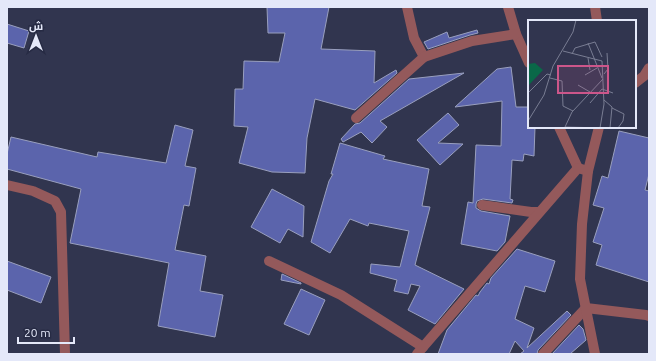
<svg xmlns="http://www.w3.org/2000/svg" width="656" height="361" font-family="Ubuntu,Cairo,sans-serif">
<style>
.building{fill:#5b64ac;stroke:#999fbe}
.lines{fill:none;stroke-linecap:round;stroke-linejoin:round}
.service{stroke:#94595b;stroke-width:10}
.minor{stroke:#94595b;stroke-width:10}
.inset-road{fill:none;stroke:#797d93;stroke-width:1}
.view{fill:#cc568a;fill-opacity:0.15;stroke:#cc568a;stroke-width:2}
.inset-edge{fill:none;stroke:#e4e8f9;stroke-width:2}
</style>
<rect width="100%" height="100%" fill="#31354f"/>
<g class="building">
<path d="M267,7H329L321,49L375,51L374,83L396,70L397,73L355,110L315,99L307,138L305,173L272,172L239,163L248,127L234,126L235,89H243L244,61L279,62L285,33H268Z"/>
<path d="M7,24L29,31L24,48L7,43Z"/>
<path d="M477,30L478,33L470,35L428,49L424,42L447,32L449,38Z"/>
<path d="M511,67L516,107H529V127H535L534,156L524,154L523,161L512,160L510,199L513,200L512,203L483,199L477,201L476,204V208L481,211L510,216L505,242L497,251L461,244L468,202L473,203L476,145L501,146L502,101L455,107L497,69Z"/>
<path d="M464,73L380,121L387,127L372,143L361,132L343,142L341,139L355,124L360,123L409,79Z"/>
<path d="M448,113L459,125L438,143L463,144L440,165L417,140Z"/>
<path d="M175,125L193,130L185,166L196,168L189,206L184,205L175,250L206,256L200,291L223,295L215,337L158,326L169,263L70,243L81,189L7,169V154L11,137L97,157L98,152L166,163Z"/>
<path d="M619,131L649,138V174L645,190L649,191V282L596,265L602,245L593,242L604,208L593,205L602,176L608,178Z"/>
<path d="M340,143L385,156L383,159L429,169L422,206L430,207L415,265L464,289L435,324L408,310L420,286L411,284L408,294L394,291L397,280L370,273L371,264L400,267L409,231L369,223L368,226L350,219L330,253L311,242L329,181L333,174H331Z"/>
<path d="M272,189L304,206L303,237L288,229L280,243L251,227Z"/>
<path d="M517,249L555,261L545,292L525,286L515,319L534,328L527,348L567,311L571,315L538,350L537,354H520L524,351L515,341L509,354H438L447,330L476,295L478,296L480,292L487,283L489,284L491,278Z"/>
<path d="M7,261L51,277L41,303L7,290Z"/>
<path d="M282,274L301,283V284L281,280Z"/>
<path d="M301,289L325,300L309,335L284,324Z"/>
<path d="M579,325L583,329L586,340L570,354H552Z"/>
</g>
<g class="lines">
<path class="service" d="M482,205L531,212H539"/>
<g class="minor">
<path d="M407,7L414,38L424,57"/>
<path d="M508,7L516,34L529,63"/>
<path d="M595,7L597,21"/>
<path d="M635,83L644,76L649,68"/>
<path d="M356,118L424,57L472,41L516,34"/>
<path d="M559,127L578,168"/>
<path d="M7,185L33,191L55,201L61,212L65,354"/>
<path d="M269,261L341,295L423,347"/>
<path d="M417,354L578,168L588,171"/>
<path d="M543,354L586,308L646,315L649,316"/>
<path d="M595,354L580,279L582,224L588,171L599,127"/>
</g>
</g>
<g transform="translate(528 20)">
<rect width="108" height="108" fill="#31354f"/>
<path d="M7,43L15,50L0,66V44Z" fill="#0a6848"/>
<path class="inset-road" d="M60,23L74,58M35,31L74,41L76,84L72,108M44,34L47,28L67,22L74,37M60,38L62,50M76,54L80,49L79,33M57,55L69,48M22,58L34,61L35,86L45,91M75,59L44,92L37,107L76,108M50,65L62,72M0,73L19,54L23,55M76,80L84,87L82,108M62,83L74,69L85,73M84,88L96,94L95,101L90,108M0,101L16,75L25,46L45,12L48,0"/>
<path class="view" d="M30,46H80V73H30Z"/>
<rect width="108" height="108" class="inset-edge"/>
</g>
<rect width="656" height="361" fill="none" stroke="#e4e8f9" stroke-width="16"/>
<g transform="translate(36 36)" stroke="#272b44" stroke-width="3" paint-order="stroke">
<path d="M0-3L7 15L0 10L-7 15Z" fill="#e4e8f9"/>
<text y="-6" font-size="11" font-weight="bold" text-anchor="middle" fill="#e4e8f9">ش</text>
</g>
<path d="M18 337v6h56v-6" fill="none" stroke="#e4e8f9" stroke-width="2"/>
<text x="24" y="337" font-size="12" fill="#e4e8f9" stroke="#272b44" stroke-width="3" paint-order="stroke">20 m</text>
</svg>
